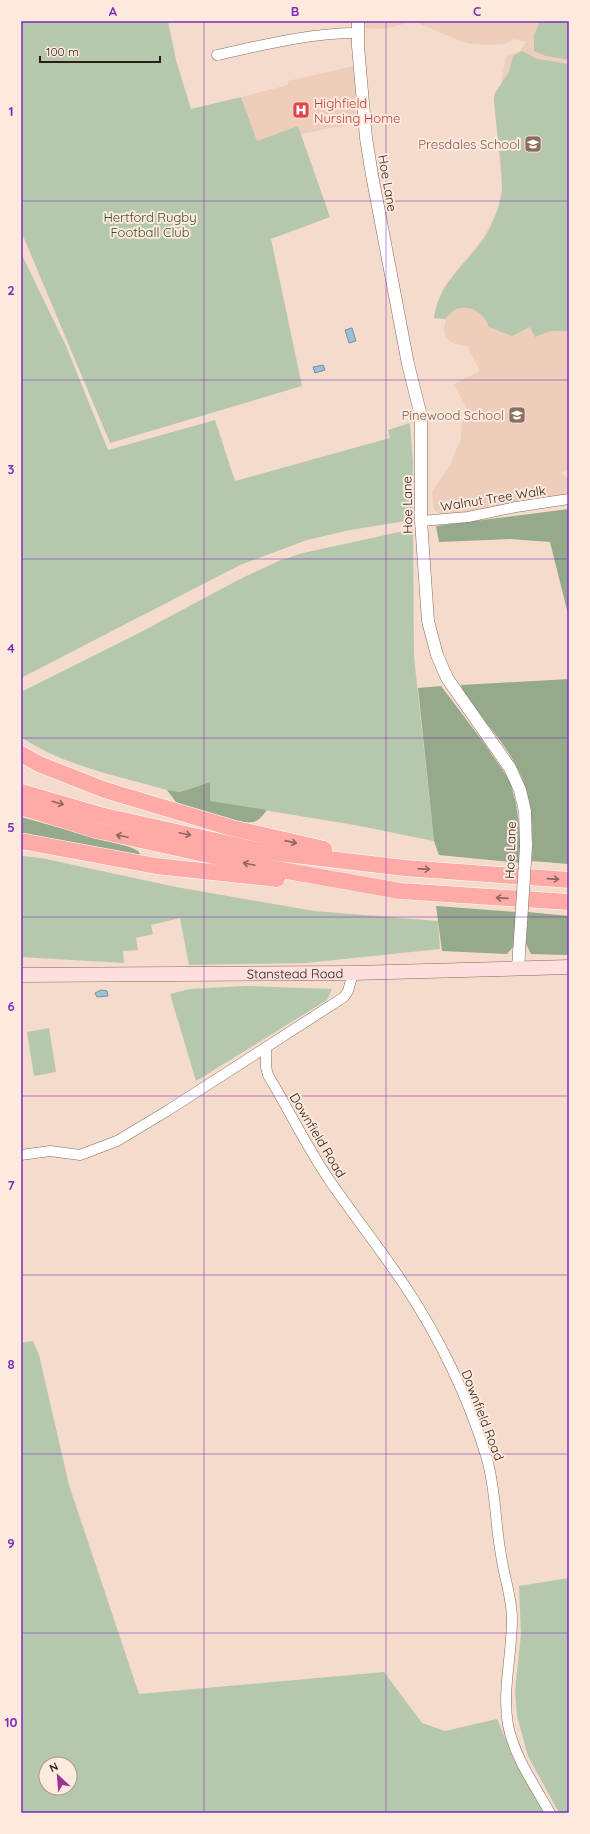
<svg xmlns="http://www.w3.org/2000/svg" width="590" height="1834" font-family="Quicksand,sans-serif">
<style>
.built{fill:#eecdba}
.green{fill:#b5c8ad;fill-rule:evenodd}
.forest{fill:#95a98b}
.water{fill:#9bc1d4;stroke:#78909c}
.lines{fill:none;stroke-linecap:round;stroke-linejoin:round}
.minor-casing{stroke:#836c5f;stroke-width:11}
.tertiary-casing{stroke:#836c5f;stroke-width:13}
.secondary-casing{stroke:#836c5f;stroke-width:15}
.trunk-casing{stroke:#fff;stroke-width:17}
.minor{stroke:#fff;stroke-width:10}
.tertiary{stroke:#fff;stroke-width:12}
.secondary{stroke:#fedfdd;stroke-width:14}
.trunk{stroke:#feaaa6;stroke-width:16}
.tertiary-bridge-casing{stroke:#836c5f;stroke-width:13;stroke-linecap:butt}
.tertiary-bridge{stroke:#fff;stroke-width:12}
.oneway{stroke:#926460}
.grid{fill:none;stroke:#7b2cbf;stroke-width:1;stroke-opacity:0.55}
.labels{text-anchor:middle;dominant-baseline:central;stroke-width:4;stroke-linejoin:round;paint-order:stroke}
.health-label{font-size:13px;fill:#be3a42;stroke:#fee9dd;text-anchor:start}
.education-label{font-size:13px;fill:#785e54;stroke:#fee9dd;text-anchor:end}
.street-label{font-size:13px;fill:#271e19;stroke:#fee9dd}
.park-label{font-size:13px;fill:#345124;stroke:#fee9dd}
.neatline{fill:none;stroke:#7b2cbf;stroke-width:1.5}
.grid-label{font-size:13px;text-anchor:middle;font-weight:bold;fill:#7b2cbf}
</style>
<rect width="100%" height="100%" fill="#f4dbcc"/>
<g class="built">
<path d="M366,21H569V469L561,473L569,479V499L441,516L434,509L432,492L450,465L461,438L462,419L468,411L454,384L480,371L467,346L454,344L446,338L444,330L446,319L434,318L436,306L444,287L485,235L496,213L502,189L494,100L495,93L503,83H501L506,56L520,51L526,42L514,39L504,44L489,45L472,44L460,41L418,23H408L383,29L365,28Z"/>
<path d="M354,66L356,123L301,134L298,126L257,141L241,97L288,85V81Z"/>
</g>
<g class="green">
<path d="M21,21H168L176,60L191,109L241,97L257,141L298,126L330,217L271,239L302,386L110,443L21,231V97L23,96L21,82Z"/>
<path d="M540,21H569V60L546,56L534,51V35Z"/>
<path d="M522,51L537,59L569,64V331H550L535,337L530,327L512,336L489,327C483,309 458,298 446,319L434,318C441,275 473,262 491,226C496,215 502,200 502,188C502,159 496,129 494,100L495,93L509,72L513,56Z"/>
<path d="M21,253L66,346L108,450L215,420L235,481L390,438L388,430L410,423L413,463L412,520L350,530L307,540L240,565L21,678Z"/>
<path d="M413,529L414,657L434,841L355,825L209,801L210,782L180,792L167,790C118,776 64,766 21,737V692L139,633L240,579L281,560L303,553Z"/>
<path d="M21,856L41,858L176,887L314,911L438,921L440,949L306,963L189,965L180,918L151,925L153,934L136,938L138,950L123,951L124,963L21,957Z"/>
<path d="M246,986L332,989L327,1000L196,1081L170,994L190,989Z"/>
<path d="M49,1028L56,1072L34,1076L27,1032Z"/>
<path d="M33,1341L39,1355L69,1485L139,1694L384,1672L422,1723L445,1731L497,1719L515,1762L545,1813H21V1343ZM46,1764H70V1788H46Z"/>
<path d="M569,1578V1813H559L528,1756L517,1716L515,1691L521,1634L519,1586Z"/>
</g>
<g class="forest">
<path d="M569,509V618L550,542L510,539L439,542L436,526Z"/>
<path d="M569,679V864L532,861C534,802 529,777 492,730C482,717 464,702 461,685Z"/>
<path d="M441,686L484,743L510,781L516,804L520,832V863L439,855L434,841L418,688Z"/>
<path d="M210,782V801L267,810C263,815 259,821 253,822C238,825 197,810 181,805L176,802L167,790L180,792Z"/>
<path d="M21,817L130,847L138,851L140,854L138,856L21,834Z"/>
<path d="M436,906L516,912L514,946L507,954L442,951Z"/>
<path d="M528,912L569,916V955L531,954L526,944Z"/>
</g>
<g class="water">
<path d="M352,328L356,341L349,343L345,330Z"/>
<path d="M323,365L325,370L315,373L313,367Z"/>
<path d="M101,990L107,991L108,996L97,997L95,993Z"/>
</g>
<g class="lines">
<g class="minor-casing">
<g id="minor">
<path d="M217,55C263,45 309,33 357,33"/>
<path d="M421,521L468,517L516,507L569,499"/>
<path d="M266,1047V1067L268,1075C289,1110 308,1150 332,1184C355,1217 380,1249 403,1283C438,1335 469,1398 487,1459C496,1491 495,1523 501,1555C504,1577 512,1598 512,1619C512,1655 502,1690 508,1725C514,1756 535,1786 550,1813"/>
<path d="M21,1155L50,1151L80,1155L117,1141L167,1111L344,997L348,991L353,973"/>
</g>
</g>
<g class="tertiary-casing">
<g id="tertiary">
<path d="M358,21V46L366,138L372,175L408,364L421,416V521L428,621L437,655L447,678L510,768L520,790L525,811L526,846"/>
<path d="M518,968L521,923"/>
</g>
</g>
<g class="secondary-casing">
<g id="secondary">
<path id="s1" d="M21,975L353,973L569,967"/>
</g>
</g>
<g class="trunk-casing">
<g id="trunk">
<path d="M21,754L39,764L105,790L232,828L324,849"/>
<path d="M21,792L100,815L261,851L405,868L569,880"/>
<path d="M21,807L95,830L259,866L400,891L569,902"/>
<path d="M21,841L156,866L277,879"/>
</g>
</g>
<use href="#minor" class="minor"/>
<use href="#tertiary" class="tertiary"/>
<use href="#secondary" class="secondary"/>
<use href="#trunk" class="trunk"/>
<g class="tertiary-bridge-casing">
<path id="tertiary-bridge" d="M521,923L526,846"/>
</g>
<use href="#tertiary-bridge" class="tertiary-bridge"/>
</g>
<defs><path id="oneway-shaft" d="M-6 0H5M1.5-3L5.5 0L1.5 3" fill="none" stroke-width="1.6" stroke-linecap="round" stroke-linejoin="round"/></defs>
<g class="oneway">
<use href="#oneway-shaft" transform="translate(58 803) rotate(17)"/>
<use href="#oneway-shaft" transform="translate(185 834) rotate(12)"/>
<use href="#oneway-shaft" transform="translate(122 836) rotate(-168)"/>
<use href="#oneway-shaft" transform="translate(291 842) rotate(13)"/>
<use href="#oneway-shaft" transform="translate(249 864) rotate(-168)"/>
<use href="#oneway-shaft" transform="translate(424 869) rotate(4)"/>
<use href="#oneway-shaft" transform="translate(553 879) rotate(4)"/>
<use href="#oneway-shaft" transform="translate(502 898) rotate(-176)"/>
</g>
<path class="grid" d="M204,21V1813M386,21V1813M21,201H569M21,380H569M21,559H569M21,738H569M21,917H569M21,1096H569M21,1275H569M21,1454H569M21,1633H569"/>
<defs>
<g id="hospital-square" transform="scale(0.9)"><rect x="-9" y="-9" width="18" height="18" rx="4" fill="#e0444e" stroke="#fee9dd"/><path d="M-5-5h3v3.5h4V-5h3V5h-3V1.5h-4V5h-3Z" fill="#fff"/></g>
<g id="school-square" transform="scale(0.9)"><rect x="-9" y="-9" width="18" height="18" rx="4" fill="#8d6e63" stroke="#fee9dd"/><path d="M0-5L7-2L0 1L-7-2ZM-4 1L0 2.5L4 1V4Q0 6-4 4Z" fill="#fff"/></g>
</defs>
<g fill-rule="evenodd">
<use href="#hospital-square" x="301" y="110"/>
<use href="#school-square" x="533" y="144"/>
<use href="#school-square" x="517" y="415"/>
</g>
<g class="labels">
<g class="health-label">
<text x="314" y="103">Highfield<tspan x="314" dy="15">Nursing Home</tspan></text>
</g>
<g class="education-label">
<text x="520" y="144">Presdales School</text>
<text x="504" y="415">Pinewood School</text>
</g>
<g class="street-label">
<text transform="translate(388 183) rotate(80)">Hoe Lane</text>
<text transform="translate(493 498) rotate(-9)">Walnut Tree Walk</text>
<text transform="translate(407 505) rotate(-91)">Hoe Lane</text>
<text transform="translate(510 850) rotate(-88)">Hoe Lane</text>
<text stroke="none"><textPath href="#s1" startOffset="274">Stanstead Road</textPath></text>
<text transform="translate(318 1135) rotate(59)">Downfield Road</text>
<text transform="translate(483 1415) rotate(69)">Downfield Road</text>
</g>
<g class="park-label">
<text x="150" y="217">Hertford Rugby<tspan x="150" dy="15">Football Club</tspan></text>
</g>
</g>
<rect width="590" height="1834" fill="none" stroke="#fee9dd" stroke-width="44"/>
<g transform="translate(58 1776) rotate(334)"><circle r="19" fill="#fee9dd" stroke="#a8988f"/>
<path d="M0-3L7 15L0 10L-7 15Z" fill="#9a3499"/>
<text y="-6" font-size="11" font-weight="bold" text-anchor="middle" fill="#271e19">N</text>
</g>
<path d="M40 56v6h120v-6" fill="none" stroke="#271e19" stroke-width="2"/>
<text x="46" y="56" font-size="12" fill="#271e19" stroke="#fee9dd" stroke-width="3" paint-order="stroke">100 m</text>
<rect x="22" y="22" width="546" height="1790" class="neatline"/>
<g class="grid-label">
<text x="113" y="16">A</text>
<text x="295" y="16">B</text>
<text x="477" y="16">C</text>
<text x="11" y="116">1</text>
<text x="11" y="295">2</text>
<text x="11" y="474">3</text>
<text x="11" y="653">4</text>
<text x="11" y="832">5</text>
<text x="11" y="1011">6</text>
<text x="11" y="1190">7</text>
<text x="11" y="1369">8</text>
<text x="11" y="1548">9</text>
<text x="11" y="1727">10</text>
</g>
</svg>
